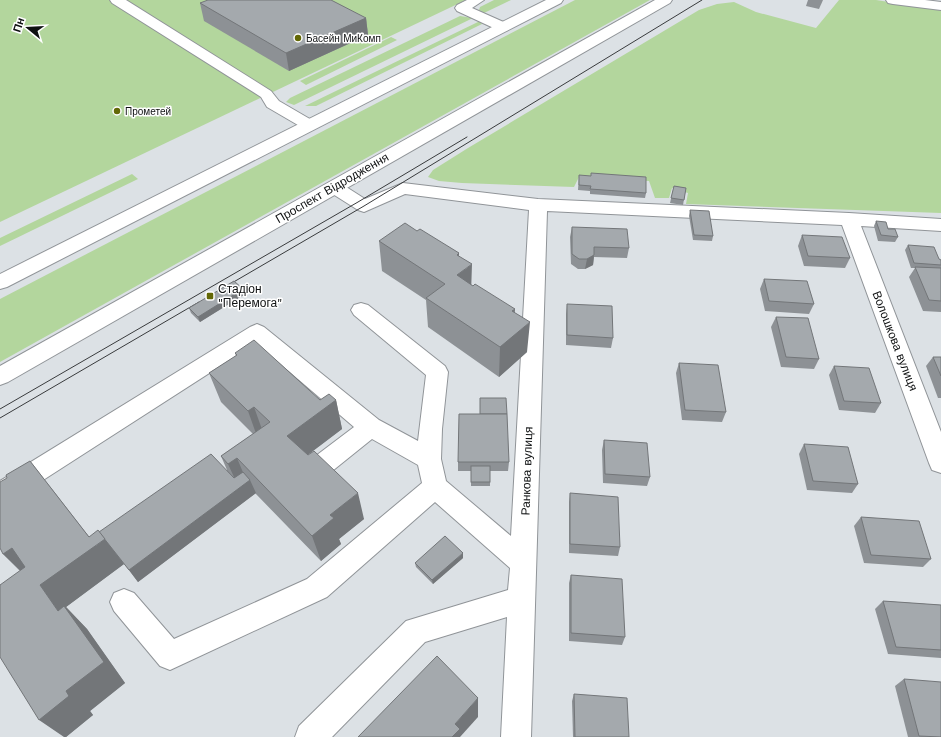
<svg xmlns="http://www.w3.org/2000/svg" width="941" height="737" font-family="'Work Sans',sans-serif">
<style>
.green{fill:#b3d69d}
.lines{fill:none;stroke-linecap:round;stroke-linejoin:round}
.minor-casing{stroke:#909498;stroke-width:2}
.major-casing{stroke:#909498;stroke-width:2}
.minor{fill:#fff;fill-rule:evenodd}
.major{fill:#fff;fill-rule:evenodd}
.tram{stroke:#393b3d;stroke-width:1}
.wall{fill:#8d9195}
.shaded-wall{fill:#737679}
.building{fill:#a4a9ad;stroke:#737679}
.poi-dot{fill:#636806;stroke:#fff;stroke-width:1.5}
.labels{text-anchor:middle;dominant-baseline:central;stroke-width:3;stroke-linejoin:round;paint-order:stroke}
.far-poi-label{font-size:10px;fill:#0f1112;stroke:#fff;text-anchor:start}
.street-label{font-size:12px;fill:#0f1112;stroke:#fff}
.poi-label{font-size:12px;fill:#0f1112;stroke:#fff;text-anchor:start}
</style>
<rect width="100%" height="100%" fill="#dce1e5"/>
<g class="green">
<path d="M0,0H466L0,222Z"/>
<path d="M494,0H511L484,13L479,10L480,7Z"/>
<path d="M575,0H650L0,362V299Z"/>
<path d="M839,0H876L941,10V213L686,204L688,193L672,188L669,198H655L649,181L579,177L574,187L462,183L439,181L428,177L433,170L468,148L699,10L717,4L734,2L756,12L816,28Z"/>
<path d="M460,16L473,18L294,105L286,102L290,98Z"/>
<path d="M480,21L482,24L316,106H305Z"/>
<path d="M391,37L397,40L306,85L300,81Z"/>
<path d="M132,174L138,179L0,246V238Z"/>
</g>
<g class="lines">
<g class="minor-casing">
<g id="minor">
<path d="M110,0H126L271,91L279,101L315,122L317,125L315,128L309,130L303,128L267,107L261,97L112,3Z"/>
<path d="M467,0H484L472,8L508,24L510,27L508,30L503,31L498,30L457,11L455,8L457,5Z"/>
<path d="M886,0H925L941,2V10L893,4L888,3Z"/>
<path d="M334,182L340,183L365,199L403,183L538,199L849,213L941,219V231L861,226L941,432V473L932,470L929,463L842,225L547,211L531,737H501L507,617L425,642L332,737H295L299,726L406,621L508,590L510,568L435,502L327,597L170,670L160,666L114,611L110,602L114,593L124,589L134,593L174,639L307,579L422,483L418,465L372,439L331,472L322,475L313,472L310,465L313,458L354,427L256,343L9,502L0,505V481L250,327L257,324L264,327L379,420L418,441L426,375L354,315L351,310L354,305L361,303L368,305L445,366L448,372L442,429L441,459L446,481L511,536L529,210L405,194L364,212L358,210L328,191L325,187L328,183Z"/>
</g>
</g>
<g class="major-casing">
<g id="major">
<path d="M546,0H563L561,3L7,287L0,289V274Z"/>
<path d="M655,0H672L670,3L8,382L0,385V366Z"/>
</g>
</g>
<use href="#minor" class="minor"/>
<use href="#major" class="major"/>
<g class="tram">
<path d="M225,287L364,206L702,0"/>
<path d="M0,409L358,202L467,137"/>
<path d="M0,418L199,302"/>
</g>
</g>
<g class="wall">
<path d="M808,0H823L819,9L806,6Z"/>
<path d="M200,3L366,18L368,35L289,71L204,21Z"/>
<path d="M579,175L646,193L645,198L590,194V191L578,190Z"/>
<path d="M674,186L686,188L683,205L670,203Z"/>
<path d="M690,210L713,236L712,241L693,240L689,216Z"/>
<path d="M876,221L888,229L898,237L895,242L878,241L874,226Z"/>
<path d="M572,227L629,248L627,258L594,257L593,265L585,269H578L571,264L570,237Z"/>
<path d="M417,231L459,253V256L471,285L515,309L514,312L527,352L499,377L428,327L426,300L382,271L379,241Z"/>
<path d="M802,235L850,258L845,268L804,266L798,246Z"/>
<path d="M908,245L939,259L941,260V312L923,311L909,277L915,268H911L905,250Z"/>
<path d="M764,279L814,304L809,314L765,311L760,289Z"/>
<path d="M243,289L245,294L200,322L191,313L189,308Z"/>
<path d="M567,304L613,338L611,348L566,345V314Z"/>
<path d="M776,317L819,359L814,369L781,367L771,327Z"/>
<path d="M235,353L320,400H336L342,429L307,455L364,519L339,539L341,544L321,561L255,493H256L138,582L122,561L124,564L66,607L87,629L125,683L90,711L93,715L66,737L20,571L3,554L51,488L89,537L227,470L221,456L253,434L221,402L209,373L236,356Z"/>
<path d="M933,357H941V398H938L926,366Z"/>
<path d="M679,363L726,412L722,422L682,420L676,373Z"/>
<path d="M834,366L881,403L875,413L839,410L829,375Z"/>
<path d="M604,440L650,477L647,486L603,483L602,450Z"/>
<path d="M804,444L858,484L852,493L807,490L799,454Z"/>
<path d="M458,462H509L508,471H490V486H471V471H458Z"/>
<path d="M570,493L620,547L618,556L569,553V502Z"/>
<path d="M861,517L931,559L923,567L864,563L854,526Z"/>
<path d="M463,558L433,584L416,567L415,563Z"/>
<path d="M571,575L625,637L622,645L569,641V583Z"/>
<path d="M883,601L941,605V658L888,654L875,609Z"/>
<path d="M904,679L941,737H908L895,686Z"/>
<path d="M574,694L629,737H573L572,701Z"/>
</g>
<g class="shaded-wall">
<path d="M366,18L368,35L289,71L286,53Z"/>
<path d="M459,253V274L472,264L471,294L457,305V255Z"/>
<path d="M594,255L593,265L585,269L587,259Z"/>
<path d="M243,289L245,294L200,322L198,317Z"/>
<path d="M515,309L513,336L530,322L527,352L499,377L500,347L512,311Z"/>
<path d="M336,400L342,429L296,464L287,436Z"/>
<path d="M254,407L264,435L258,439L248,411Z"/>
<path d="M237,458L247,482L250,480L256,493L138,582L129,570L239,488L228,464Z"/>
<path d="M30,461L96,546L105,539L124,564L66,607L87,629L125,683L90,711L93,715L66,737H64L39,720L66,691L58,611L40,585Z"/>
<path d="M358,493L364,519L339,539L341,544L321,561L312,536L330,515Z"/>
<path d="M12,548L36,573L28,578L3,554Z"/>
<path d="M463,553V558L433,584L432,580Z"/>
<path d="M478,698V717L460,737H452L455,724Z"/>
</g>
<g class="building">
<path d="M208,0H331L366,18L286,53L200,3Z"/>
<path d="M591,173L646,177V193L590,189L591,186L579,185V175L591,176Z"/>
<path d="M674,186L686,188L684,200L671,198Z"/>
<path d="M690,210L709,211L713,236L694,235Z"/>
<path d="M876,221L886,222L888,229H895L898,237L881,235Z"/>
<path d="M405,223L417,231L420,229L459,253L457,255L472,264L457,275L473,286L475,284L515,309L512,311L530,322L500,347L426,298L445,284L379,241Z"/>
<path d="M572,227L627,229L629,248L594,247V255L587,259H579L572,254Z"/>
<path d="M802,235L842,237L850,258L808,256Z"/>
<path d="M908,245L934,247L939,259L941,260V265L914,263Z"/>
<path d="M915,267L941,268V301L929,300Z"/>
<path d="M764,279L807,281L814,304L769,301Z"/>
<path d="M234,281L243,289L198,317L189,308Z"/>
<path d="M567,304L612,306L613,338L567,335Z"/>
<path d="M776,317L808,318L819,359L786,357Z"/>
<path d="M254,340L320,400L329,394L336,400L287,436L308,455L314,451L358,493L330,515L334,518L312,536L237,458L228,464L221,456L270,422L254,407L248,411L209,373L237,355L235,353Z"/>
<path d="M933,357H941V376Z"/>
<path d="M679,363L718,365L726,412L685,410Z"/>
<path d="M834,366L869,368L881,403L844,401Z"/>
<path d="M480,398H506L507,414H480Z"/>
<path d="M459,414H507L509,462H458Z"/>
<path d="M604,440L647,443L650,477L605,474Z"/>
<path d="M804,444L848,447L858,484L813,481Z"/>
<path d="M211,454L234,478L243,472L250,480L129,570L99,532Z"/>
<path d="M30,461L89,537L98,530L105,539L40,585L58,611L64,606L104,662L66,691L69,696L39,720L0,657V585L25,567L12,548L3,554L0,548V482L7,478L6,475Z"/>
<rect x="471" y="466" width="19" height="16"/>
<path d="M570,493L618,497L620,547L570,544Z"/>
<path d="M861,517L919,521L931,559L871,555Z"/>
<path d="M445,536L463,553L432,580L415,563Z"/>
<path d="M571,575L622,579L625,637L571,633Z"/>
<path d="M883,601L941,605V650L896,647Z"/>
<path d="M437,656L478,698L455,724L460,729L452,737H358Z"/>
<path d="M904,679L941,682V737L919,736Z"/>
<path d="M574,694L627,698L629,737H575Z"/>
</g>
<g class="poi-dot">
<circle cx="298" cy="38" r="4"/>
<circle cx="117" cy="111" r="4"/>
<rect x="206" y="292" width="8" height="8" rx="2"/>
</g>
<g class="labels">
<g class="far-poi-label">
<text x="306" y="38">Басейн МиКомп</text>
<text x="125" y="111">Прометей</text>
</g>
<g class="street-label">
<text transform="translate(332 188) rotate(-30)">Проспект Відродження</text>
<text transform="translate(895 341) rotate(69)">Волошкова вулиця</text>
<text transform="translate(527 471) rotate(-88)">Ранкова вулиця</text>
</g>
<g class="poi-label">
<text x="218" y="289">Стадіон<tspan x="218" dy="14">"Перемога"</tspan></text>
</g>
</g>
<g transform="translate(28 28) rotate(288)" stroke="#ffffff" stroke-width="3" paint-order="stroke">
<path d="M0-3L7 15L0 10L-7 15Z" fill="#0f1112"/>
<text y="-6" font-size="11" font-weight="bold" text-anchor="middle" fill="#0f1112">Пн</text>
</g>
</svg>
